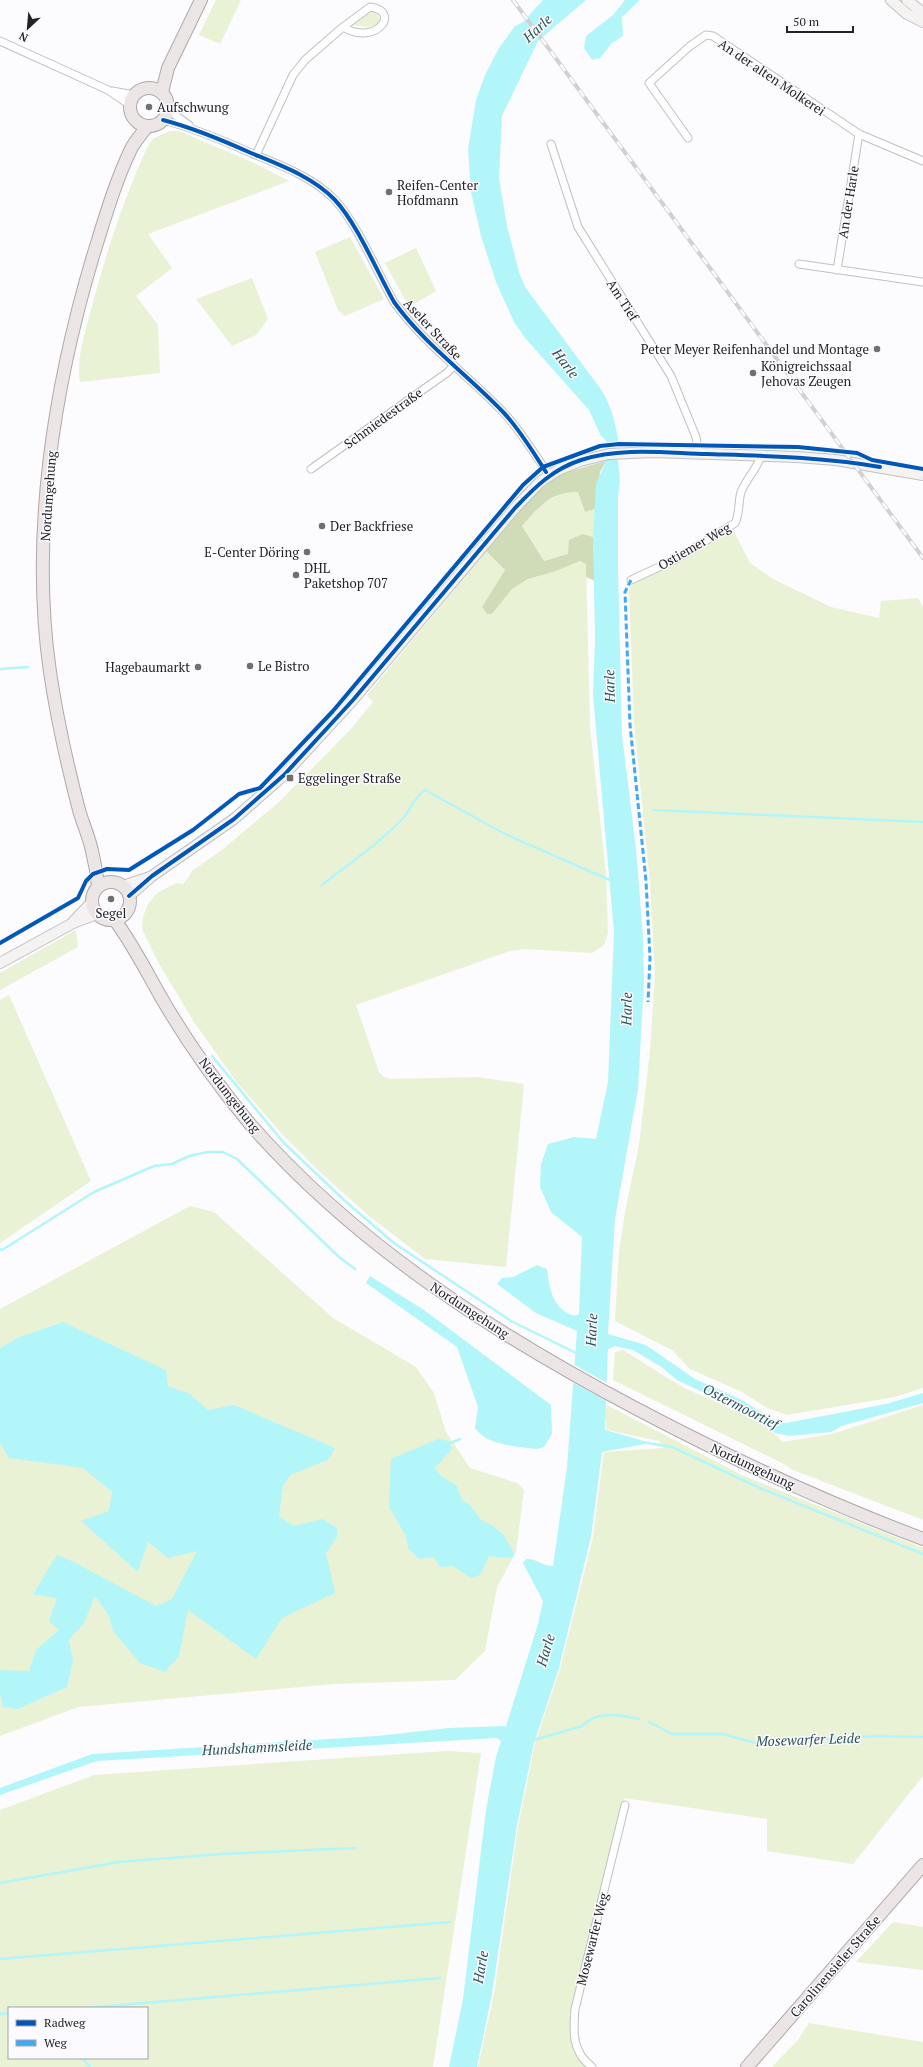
<svg xmlns="http://www.w3.org/2000/svg" width="923" height="2067" font-family="'PT Serif',serif">
<style>
.green{fill:#e9f2d5;fill-rule:evenodd}
.forest{fill:#d0dbb7}
.water{fill:#b3f6fa}
.pier{fill:#fcfbfd}
.lines{fill:none;stroke-linecap:round;stroke-linejoin:round}
.stream{stroke:#b3f6fa;stroke-width:2.5}
.street-casing{stroke:#c1c0c3;stroke-width:9}
.secondary-casing{stroke:#c1c0c3;stroke-width:12}
.primary-casing{stroke:#b1a7a8;stroke-width:14}
.street{stroke:#fffeff;stroke-width:7}
.secondary{stroke:#f5f2f2;stroke-width:10}
.primary{stroke:#ebe6e5;stroke-width:12}
.rail-casing{stroke:#d1d0d2;stroke-width:4}
.rail{stroke:#fbfafe;stroke-width:2.5;stroke-dasharray:8;stroke-linecap:butt}
.quiet{stroke:#3fa9f5;stroke-width:3;stroke-dasharray:6 3;stroke-linecap:butt}
.cycleway-casing{stroke:#fbfafe;stroke-width:6}
.cycleway{stroke:#0057b8;stroke-width:4}
.poi-dot{fill:#6f6e71;stroke:#fbfafe;stroke-width:1.5}
.labels{text-anchor:middle;dominant-baseline:central;stroke-width:3;stroke-linejoin:round;paint-order:stroke}
.street-label{font-size:13px;fill:#232226;stroke:#fbfafe}
.poi-label{font-size:13px;fill:#232226;stroke:#fbfafe;text-anchor:start}
.water-label{font-size:14px;font-style:italic;fill:#295457;stroke:#fbfafe}
</style>
<rect width="100%" height="100%" fill="#fcfbfd"/>
<g class="green">
<path d="M216,0H241L220,44L199,35Z"/>
<path d="M370,11L375,12L380,18L377,25L370,27L352,25Z"/>
<path d="M170,131H179L254,163L289,181L148,234L172,268L136,296L158,325L160,373L80,382C76,358 85,333 91,310C106,253 124,197 149,144L154,138Z"/>
<path d="M350,237L384,299L345,316L338,310L315,252Z"/>
<path d="M416,248L436,291L409,307L385,263Z"/>
<path d="M252,278L268,319L256,335L232,346L196,299Z"/>
<path d="M563,492H578L585,512L595,509L593,537L583,534L568,554L544,561L522,526L541,505Z"/>
<path d="M733,530L750,563L773,579L831,607L879,618L881,601L918,598L923,607V1388L895,1397L787,1415L767,1408L742,1392L690,1369L672,1350L615,1321L619,1251L625,1212L639,1145L650,1051L655,975L650,883L634,722L629,591L632,583L684,559Z"/>
<path d="M486,551L505,570L482,607L487,614H492L512,589L528,579L556,571L580,561L586,563L590,727L606,874L608,933L604,945L592,953L524,949L510,951L356,1005L379,1072L384,1077L391,1079L477,1077L524,1084L506,1267L425,1259L369,1216L320,1172L283,1135L235,1080L194,1022L158,962L142,929L143,917L148,904L157,893L176,883L183,884L189,877L192,871L223,849L280,801L351,729L373,702L367,695Z"/>
<path d="M76,930L78,947L0,990V973Z"/>
<path d="M9,995L91,1181L0,1243V1000Z"/>
<path d="M190,1206L214,1212L333,1318L416,1367L434,1393L446,1432L470,1468L517,1483L524,1490L516,1552L497,1587L485,1651L455,1680L334,1684L78,1707L0,1736V1309Z"/>
<path d="M623,1350C643,1362 663,1376 683,1387C712,1402 762,1417 782,1442L832,1434L923,1405V1520L793,1470L780,1462L613,1380L615,1352Z"/>
<path d="M607,1405L744,1476L923,1548V1776L853,1864L767,1851V1819L624,1798L573,2006L571,2023L573,2051L589,2067H478L494,1994L518,1827L535,1743L560,1669L593,1537L604,1452L664,1448L659,1441L607,1430L605,1416Z"/>
<path d="M447,1751L481,1753L433,2067H0V1810L94,1775ZM9,2008H147V2058H9Z"/>
<path d="M893,1922L923,1927V1970L856,1962Z"/>
<path d="M809,2023L923,2042V2067H772L798,2040Z"/>
</g>
<path class="forest" d="M606,461L600,472L595,509L585,512L578,492C551,491 539,507 522,526L544,561L568,554L569,540L583,534L593,537L595,581L586,577V564L580,561L556,571L528,579L512,589L492,614H487L482,607L505,570L486,551L531,498L559,474Z"/>
<g class="water">
<path d="M543,0H586L538,41L502,116L499,178L507,226L519,272L525,287L600,388C611,405 615,420 618,440L616,442L620,480L618,498V569L622,735L636,849L643,937L644,980L638,1089L615,1219L608,1334L646,1345L695,1379L740,1399L774,1420L786,1423L886,1404L923,1393V1403L842,1426L831,1432L789,1436L775,1433L747,1413L677,1380L660,1366L633,1350L615,1346L608,1349L605,1430L641,1440L645,1444L602,1452L591,1537L559,1668L534,1743L517,1826L492,1994L477,2067H449L463,1999L486,1810L496,1757L501,1741L497,1738L97,1761L0,1795V1788L92,1754L377,1736L449,1728L506,1726L538,1624L543,1601L523,1563L526,1559C536,1558 542,1566 553,1566L567,1467L577,1331L536,1313L497,1284L502,1278L513,1277L537,1265L547,1269C550,1290 552,1309 575,1316L579,1314L582,1237L551,1212L540,1187L541,1164L548,1144L574,1137L596,1139L608,1082L614,932L593,695L595,639L593,537L596,484L606,461V440L601,436L589,410L526,339L514,322L496,282L481,236L471,192L468,149L476,100L485,75L499,48L515,26L523,22Z"/>
<path d="M625,0H640L622,17L623,36L612,43L600,58L592,60L584,48L586,36L613,15Z"/>
<path d="M370,1276L424,1310L551,1405L552,1434L544,1447L537,1449C517,1446 487,1446 475,1428L478,1407L457,1347L366,1283Z"/>
<path d="M63,1322L166,1370L168,1386L190,1394L208,1410L234,1405L335,1448L328,1460L290,1475L283,1486L279,1516L294,1526L323,1519L337,1528V1537L326,1553L335,1593L282,1618L256,1659L188,1610L179,1656L165,1672L140,1663L113,1631L109,1616L95,1596L84,1623L69,1640L73,1661L67,1687L18,1709L3,1707L0,1693V1670L29,1671L36,1650L59,1630L49,1621L57,1598L33,1594L57,1555L72,1561L156,1606L172,1599L197,1551L168,1558L148,1542L138,1572L81,1521L109,1511L112,1492L83,1468L9,1458L0,1443V1348L20,1337Z"/>
<path d="M438,1439L449,1441L452,1449L435,1468L441,1476L457,1486L462,1500L470,1505L481,1520L493,1526L503,1534L514,1553L513,1557L504,1558L489,1556L480,1575L471,1578L453,1566L440,1567L434,1557L419,1559L408,1548L406,1536L389,1507L391,1459Z"/>
</g>
<path class="pier" d="M573,1364L607,1383V1401L572,1382Z"/>
<g class="lines">
<g class="stream">
<path d="M0,669L28,667"/>
<path d="M653,810L923,822"/>
<path d="M322,885C347,865 384,840 405,816C412,806 415,797 425,790L505,834L612,881"/>
<path d="M212,1056L284,1143L345,1201L394,1243L511,1321L578,1354"/>
<path d="M0,1249L2,1250L94,1192L154,1166L172,1164L189,1156L208,1152H223L237,1159L338,1256L355,1269"/>
<path d="M642,1442L672,1447L762,1489L923,1554"/>
<path d="M448,1444L460,1439"/>
<path d="M649,1722L672,1734H722L756,1743L806,1737L826,1739L878,1736L923,1737"/>
<path d="M531,1741L582,1726C597,1710 620,1715 639,1719"/>
<path d="M0,1883L119,1862L222,1854L356,1848"/>
<path d="M0,1959L451,1922"/>
<path d="M86,2008L440,1978"/>
<path d="M0,2014L9,2013"/>
<path d="M82,2058L90,2067"/>
</g>
<g class="street-casing">
<g id="street">
<path d="M0,41L108,90L130,105"/>
<path d="M112,91L134,95"/>
<path d="M168,110L189,125"/>
<path d="M163,120C194,128 222,140 251,153C280,165 313,177 335,200C358,225 377,272 394,302C425,345 468,375 504,413C521,431 535,455 549,475"/>
<path d="M688,138L649,83L690,46L706,35L713,36L859,134L923,161"/>
<path d="M551,144L578,227L671,376L696,437L699,454"/>
<path d="M256,155L293,75L305,60L343,27C376,47 402,11 370,7L343,27"/>
<path d="M799,264L923,282"/>
<path d="M837,270L859,134"/>
<path d="M311,469L448,372L453,366"/>
<path d="M631,580L676,559L735,523C740,514 738,502 741,492C746,479 757,469 761,456"/>
<path d="M592,2067C572,2052 573,2032 575,2009L625,1805"/>
</g>
</g>
<g class="secondary-casing">
<g id="secondary">
<path d="M891,0L907,14L923,22"/>
<path d="M907,0L923,13"/>
<path d="M123,886L150,877"/>
<path d="M129,896L152,876L234,819L284,775L353,700L515,508L540,482L558,470L580,461L609,454L653,452L797,457L836,460L923,475"/>
<path d="M74,921L92,902"/>
<path d="M0,963L73,923L97,914"/>
</g>
</g>
<g class="primary-casing">
<g id="primary">
<circle cx="149" cy="107" r="19"/>
<path d="M162,92L168,68L201,0"/>
<circle cx="111" cy="901" r="19"/>
<path d="M98,886C97,875 95,863 92,851C89,837 83,824 79,810C67,764 57,719 50,672C30,535 54,387 93,256C104,221 115,182 131,149C135,141 142,134 147,126"/>
<path d="M114,919C135,947 150,979 168,1009C192,1049 220,1088 250,1124C357,1246 495,1334 637,1409C730,1458 825,1502 923,1539"/>
<path d="M747,2067L923,1865"/>
</g>
</g>
<use href="#street" class="street"/>
<use href="#secondary" class="secondary"/>
<use href="#primary" class="primary"/>
<g class="rail-casing">
<path id="rail" d="M513,0L923,558"/>
</g>
<use href="#rail" class="rail"/>
<path class="quiet" d="M631,580L625,592L630,725L646,881L650,958L648,1002"/>
<g class="cycleway-casing">
<g id="cycleway">
<path d="M163,120C194,128 222,140 251,153C280,165 313,177 335,200C358,225 377,272 394,302C425,345 468,375 504,413C520,430 533,452 546,472"/>
<path d="M129,896L152,876L234,819L284,775L353,700L515,508C535,487 553,469 581,460C621,447 666,453 707,454C765,456 822,457 880,467"/>
<path d="M0,943L78,898L86,881L93,874L107,869L129,870L193,830L239,794L260,788L333,711L523,485L543,467L600,446L619,444L798,447L857,453L872,460L923,469"/>
</g>
</g>
<use href="#cycleway" class="cycleway"/>
</g>
<g class="poi-dot">
<circle cx="149" cy="107" r="4"/>
<circle cx="389" cy="192" r="4"/>
<circle cx="877" cy="349" r="4"/>
<circle cx="753" cy="373" r="4"/>
<circle cx="322" cy="526" r="4"/>
<circle cx="307" cy="552" r="4"/>
<circle cx="296" cy="575" r="4"/>
<circle cx="250" cy="666" r="4"/>
<circle cx="198" cy="667" r="4"/>
<rect x="286" y="774" width="8" height="8" rx="2"/>
<circle cx="111" cy="899" r="4"/>
</g>
<g class="labels">
<g class="street-label">
<text transform="translate(772 77) rotate(34)">An der alten Molkerei</text>
<text transform="translate(848 202) rotate(-81)">An der Harle</text>
<text transform="translate(623 300) rotate(57)">Am Tief</text>
<text transform="translate(433 329) rotate(47)">Aseler Straße</text>
<text transform="translate(383 418) rotate(-36)">Schmiedestraße</text>
<text transform="translate(48 496) rotate(-86)">Nordumgehung</text>
<text transform="translate(694 546) rotate(-30)">Ostiemer Weg</text>
<text transform="translate(230 1095) rotate(52)">Nordumgehung</text>
<text transform="translate(470 1310) rotate(33)">Nordumgehung</text>
<text transform="translate(753 1466) rotate(25)">Nordumgehung</text>
<text transform="translate(592 1939) rotate(-76)">Mosewarfer Weg</text>
<text transform="translate(835 1966) rotate(-49)">Carolinensieler Straße</text>
</g>
<g class="poi-label">
<text x="157" y="107">Aufschwung</text>
<text x="397" y="185">Reifen-Center<tspan x="397" dy="15">Hofdmann</tspan></text>
<text x="869" y="349" text-anchor="end">Peter Meyer Reifenhandel und Montage</text>
<text x="761" y="366">Königreichssaal<tspan x="761" dy="15">Jehovas Zeugen</tspan></text>
<text x="330" y="526">Der Backfriese</text>
<text x="299" y="552" text-anchor="end">E-Center Döring</text>
<text x="304" y="568">DHL<tspan x="304" dy="15">Paketshop 707</tspan></text>
<text x="258" y="666">Le Bistro</text>
<text x="190" y="667" text-anchor="end">Hagebaumarkt</text>
<text x="298" y="778">Eggelinger Straße</text>
<text x="111" y="913" text-anchor="middle">Segel</text>
</g>
<g class="water-label">
<text transform="translate(537 28) rotate(-43)">Harle</text>
<text transform="translate(566 363) rotate(52)">Harle</text>
<text transform="translate(609 686) rotate(-91)">Harle</text>
<text transform="translate(626 1009) rotate(-89)">Harle</text>
<text transform="translate(591 1330) rotate(-87)">Harle</text>
<text transform="translate(741 1406) rotate(27)">Ostermoortief</text>
<text transform="translate(545 1650) rotate(-73)">Harle</text>
<text transform="translate(808 1739) rotate(-2)">Mosewarfer Leide</text>
<text transform="translate(257 1747) rotate(-3)">Hundshammsleide</text>
<text transform="translate(480 1967) rotate(-80)">Harle</text>
</g>
</g>
<rect x="8" y="2007" width="140" height="52" fill="#fbfafe" stroke="#a5a4a8"/>
<rect x="16" y="2020" width="20" height="6" fill="#0057b8" stroke="#a5a4a8"/>
<text x="44" y="2027" font-size="12" fill="#232226">Radweg</text>
<rect x="16" y="2040" width="20" height="6" fill="#3fa9f5" stroke="#a5a4a8"/>
<text x="44" y="2047" font-size="12" fill="#232226">Weg</text>
<g transform="translate(28 28) rotate(206)" stroke="#fbfafe" stroke-width="3" paint-order="stroke">
<path d="M0-3L7 15L0 10L-7 15Z" fill="#232226"/>
<text y="-6" font-size="11" font-weight="bold" text-anchor="middle" fill="#232226">N</text>
</g>
<path d="M787 26v6h66v-6" fill="none" stroke="#232226" stroke-width="2"/>
<text x="793" y="26" font-size="12" fill="#232226" stroke="#fbfafe" stroke-width="3" paint-order="stroke">50 m</text>
</svg>
